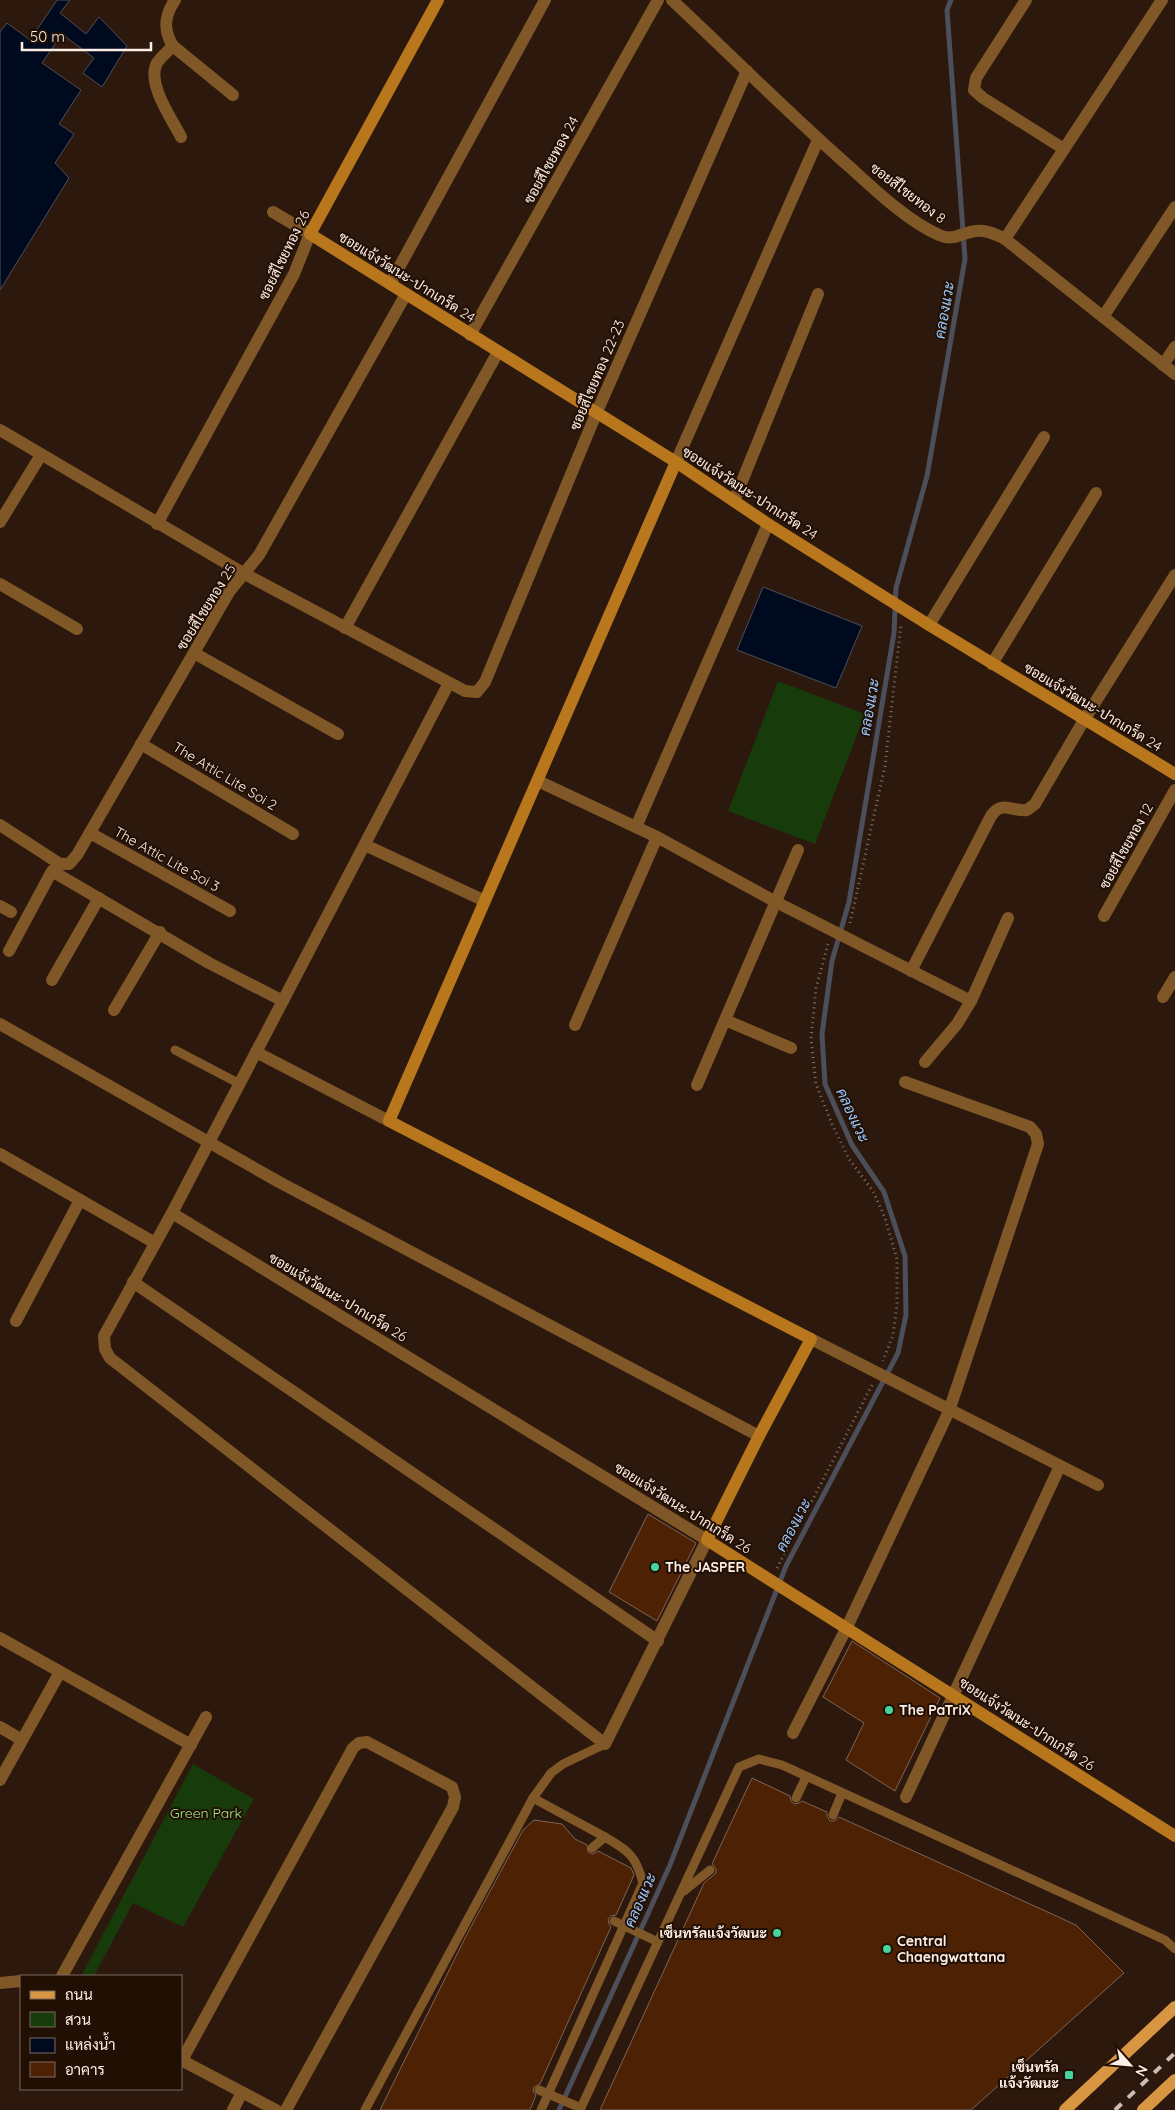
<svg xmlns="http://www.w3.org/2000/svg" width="1175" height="2110" font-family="Quicksand,Sarabun,sans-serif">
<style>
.green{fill:#173b0b}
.water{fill:#000a1e;stroke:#4c4e5a}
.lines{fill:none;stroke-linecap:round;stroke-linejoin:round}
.stream{stroke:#4c4e5a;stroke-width:5}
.building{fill:#4d2204;stroke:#7e6457}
.path{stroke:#847268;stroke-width:3;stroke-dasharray:1 4;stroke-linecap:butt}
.lane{stroke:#805726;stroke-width:9}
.street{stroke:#805726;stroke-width:12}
.secondary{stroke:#b8771c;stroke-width:12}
.primary{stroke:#d89542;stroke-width:12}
.rail{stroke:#cdbdb4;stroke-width:4;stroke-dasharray:9 9;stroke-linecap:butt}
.poi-dot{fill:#46d49e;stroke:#220f04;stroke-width:2}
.labels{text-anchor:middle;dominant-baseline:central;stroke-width:4;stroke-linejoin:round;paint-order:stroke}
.street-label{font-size:14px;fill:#fdeee6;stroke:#220f04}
.poi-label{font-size:14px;font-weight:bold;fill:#fdeee6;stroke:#220f04;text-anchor:start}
.park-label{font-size:14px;fill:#9fef88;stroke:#220f04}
.water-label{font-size:15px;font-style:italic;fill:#97c8ff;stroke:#220f04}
</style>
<rect width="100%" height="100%" fill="#2c180c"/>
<g class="green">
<path d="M778,681L865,714L815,844L728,811Z"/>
<path d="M193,1764L254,1799L183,1927L133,1903L94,1976H81Z"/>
</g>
<g class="water">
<path d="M57,0H70L60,13L86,34L99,17L127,46L102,87L83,73L94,58L62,34L42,63L81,90L59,124L74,134L55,163L69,178L0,290V32L7,23L30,40Z"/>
<path d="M763,587L862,626L836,688L737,650Z"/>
</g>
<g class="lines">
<path class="stream" d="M559,2110L670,1865L786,1566L898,1353L906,1315L905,1256L884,1192L852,1145L825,1084L822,1034L832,961L849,902L894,633L896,588L927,476L965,259L947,10L951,0"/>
</g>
<g class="building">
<path d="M648,1514L696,1543L657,1621L609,1592Z"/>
<path d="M852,1641L940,1698L895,1791L846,1760L864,1723L823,1697Z"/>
<path d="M752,1778L790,1796L791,1801L794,1804L799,1803L802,1801L827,1812V1816L830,1821H834L839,1817L1076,1925L1124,1973L971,2110H600L704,1883L716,1873V1869L712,1864Z"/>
<path d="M534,1820L562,1824L575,1839L587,1845L588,1852L593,1854L598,1851L631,1868L634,1875L616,1915L611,1916L608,1919L609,1924L611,1927L540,2084L534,2087L533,2091L536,2095L530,2110H380L466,1936L523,1830Z"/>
</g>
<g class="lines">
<g class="path">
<path d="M850,923L885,766L901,624"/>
<path d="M828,944L816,988L811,1039L816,1084L832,1124L849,1159L873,1191L885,1218L897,1259V1305L893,1335L883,1361"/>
<path d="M777,1568L872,1385"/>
</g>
<g class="lane">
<path d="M175,1050L240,1084"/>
<path d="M533,1798L605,1837"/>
<path d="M796,1798L806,1777"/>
<path d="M833,1815L842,1793"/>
<path d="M684,1891L710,1870"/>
<path d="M614,1921L658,1942"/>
<path d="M539,2090L581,2108"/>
<path d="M365,2110L533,1798L551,1773L563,1764L605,1744"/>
<path d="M541,2110L643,1883C636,1856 629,1851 605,1837L592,1848"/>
<path d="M580,2110L739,1767L759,1759L782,1765L1165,1940L1175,1949"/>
</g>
<g class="street">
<path d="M175,0C164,16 163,30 173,46L233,95"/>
<path d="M672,0C732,56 790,115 852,169C876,191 909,222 939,235C953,242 963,232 976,231C987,230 995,234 1005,239L1175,374"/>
<path d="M1026,0L976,78L974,90L983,98L1064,149"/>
<path d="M173,46C168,51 161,57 157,63C146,83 172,119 181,137"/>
<path d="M1005,239L1162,0"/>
<path d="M390,284L545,0"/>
<path d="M1103,317L1175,207"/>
<path d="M470,335L658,0"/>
<path d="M1163,365L1175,347"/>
<path d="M0,430L243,573L465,691L477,692L485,682L596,414L747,71"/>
<path d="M676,462L818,140"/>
<path d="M734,501L818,294"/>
<path d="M0,522L41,455"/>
<path d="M157,524L294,274L310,234L273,212"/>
<path d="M0,584L77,629"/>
<path d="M929,625L1044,437"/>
<path d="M345,628L498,352"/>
<path d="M194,653L338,734"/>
<path d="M992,664L1096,493"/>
<path d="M141,744L293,834"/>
<path d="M538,781L657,837L776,902L971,1001"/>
<path d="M0,825L60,864H69L77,855L229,592L259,555L406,294"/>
<path d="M636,827L768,524"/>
<path d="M90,833L230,911"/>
<path d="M365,845L485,901"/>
<path d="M0,906L11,912"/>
<path d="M1104,916L1175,790"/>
<path d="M9,951L52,871L209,963L283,1001"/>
<path d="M911,971L991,816C1002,800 1011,812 1027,810L1035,804L1084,720L1175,575"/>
<path d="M52,980L99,898"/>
<path d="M1163,997L1175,977"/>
<path d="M114,1010L160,932"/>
<path d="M725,1020L791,1048"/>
<path d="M0,1024L279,1182L759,1436"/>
<path d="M575,1025L657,837"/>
<path d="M256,1052L389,1121"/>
<path d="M925,1062L957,1024L971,1001L1008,918"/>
<path d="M697,1085L798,850"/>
<path d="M0,1154L155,1243"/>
<path d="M172,1213L707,1540L605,1744L110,1358L105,1349L104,1336L172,1213L449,683"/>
<path d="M133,1282L658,1641"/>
<path d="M16,1321L80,1200"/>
<path d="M811,1339L1098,1485"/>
<path d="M0,1638L191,1745"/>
<path d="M0,1727L22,1740"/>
<path d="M793,1733L847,1627L949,1411L1038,1144L1036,1134L1030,1127L905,1082"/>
<path d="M0,1780L60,1672"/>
<path d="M906,1797L1060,1466"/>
<path d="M62,1976L206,1717"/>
<path d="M0,1983L21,1981"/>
<path d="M181,2060L276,2110"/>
<path d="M182,2060L353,1748L359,1743L367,1742L452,1787L455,1797L453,1807L286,2110"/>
<path d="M233,2110L242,2092"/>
</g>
<g class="secondary">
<path d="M438,0L310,234L676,462L768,524L929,625L1175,774"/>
<path d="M676,462L389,1121L811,1339L759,1436L707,1540L1175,1836"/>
</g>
<g class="primary">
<path d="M1065,2110L1175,2007"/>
<path d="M1143,2110L1175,2080"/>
</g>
<path class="rail" d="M1115,2110L1175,2053"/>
</g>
<g class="poi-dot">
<circle cx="655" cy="1567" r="5"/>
<circle cx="889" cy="1710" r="5"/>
<circle cx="777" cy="1933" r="5"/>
<circle cx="887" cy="1949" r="5"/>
<rect x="1064" y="2070" width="10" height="10" rx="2.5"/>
</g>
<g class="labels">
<g class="street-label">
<text transform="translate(551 160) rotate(-61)">ซอยสีไชยทอง 24</text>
<text transform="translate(908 193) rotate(37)">ซอยสีไชยทอง 8</text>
<text transform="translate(284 255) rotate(-64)">ซอยสีไชยทอง 26</text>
<text transform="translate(407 277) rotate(32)">ซอยแจ้งวัฒนะ-ปากเกร็ด 24</text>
<text transform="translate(597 375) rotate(-67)">ซอยสีไชยทอง 22-23</text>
<text transform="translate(750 493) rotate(33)">ซอยแจ้งวัฒนะ-ปากเกร็ด 24</text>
<text transform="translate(206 607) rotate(-58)">ซอยสีไชยทอง 25</text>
<text transform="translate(1093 707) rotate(31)">ซอยแจ้งวัฒนะ-ปากเกร็ด 24</text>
<text transform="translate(225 776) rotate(31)">The Attic Lite Soi 2</text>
<text transform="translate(1126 846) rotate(-61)">ซอยสีไชยทอง 12</text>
<text transform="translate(167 859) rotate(29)">The Attic Lite Soi 3</text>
<text transform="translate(338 1297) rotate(31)">ซอยแจ้งวัฒนะ-ปากเกร็ด 26</text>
<text transform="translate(683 1508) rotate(32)">ซอยแจ้งวัฒนะ-ปากเกร็ด 26</text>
<text transform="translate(1027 1724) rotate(33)">ซอยแจ้งวัฒนะ-ปากเกร็ด 26</text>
</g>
<g class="poi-label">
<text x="665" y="1567">The JASPER</text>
<text x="899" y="1710">The PaTriX</text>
<text x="767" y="1933" text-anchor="end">เซ็นทรัลแจ้งวัฒนะ</text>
<text x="897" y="1941">Central<tspan x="897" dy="16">Chaengwattana</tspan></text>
<text x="1059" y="2067" text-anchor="end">เซ็นทรัล<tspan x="1059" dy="16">แจ้งวัฒนะ</tspan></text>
</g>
<g class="park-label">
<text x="206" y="1813">Green Park</text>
</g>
<g class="water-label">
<text transform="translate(944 310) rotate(-80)">คลองแวะ</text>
<text transform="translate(869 707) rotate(-80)">คลองแวะ</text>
<text transform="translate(853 1115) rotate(65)">คลองแวะ</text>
<text transform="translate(793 1525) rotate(-62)">คลองแวะ</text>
<text transform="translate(640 1900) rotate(-66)">คลองแวะ</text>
</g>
</g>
<rect x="20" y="1975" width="162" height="115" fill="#220f04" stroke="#7a685e"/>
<rect x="30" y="1991" width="25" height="8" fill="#d89542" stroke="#7a685e"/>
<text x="65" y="2000" font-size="15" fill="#fdeee6">ถนน</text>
<rect x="30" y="2012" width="25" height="15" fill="#173b0b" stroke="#7a685e"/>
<text x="65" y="2025" font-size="15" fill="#fdeee6">สวน</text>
<rect x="30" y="2038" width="25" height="15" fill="#000a1e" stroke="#7a685e"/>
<text x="65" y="2050" font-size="15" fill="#fdeee6">แหล่งน้ำ</text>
<rect x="30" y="2062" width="25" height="15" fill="#4d2204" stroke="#7a685e"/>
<text x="65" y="2075" font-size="15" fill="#fdeee6">อาคาร</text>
<g transform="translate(1130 2065) rotate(117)" stroke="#220f04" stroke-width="4" paint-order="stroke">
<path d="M0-4L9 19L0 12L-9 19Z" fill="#fdeee6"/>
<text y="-8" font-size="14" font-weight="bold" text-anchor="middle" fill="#fdeee6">N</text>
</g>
<path d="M22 42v8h129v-8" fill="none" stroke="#fdeee6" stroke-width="2.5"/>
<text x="30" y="42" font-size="15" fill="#fdeee6" stroke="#220f04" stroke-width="4" paint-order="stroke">50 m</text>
</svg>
